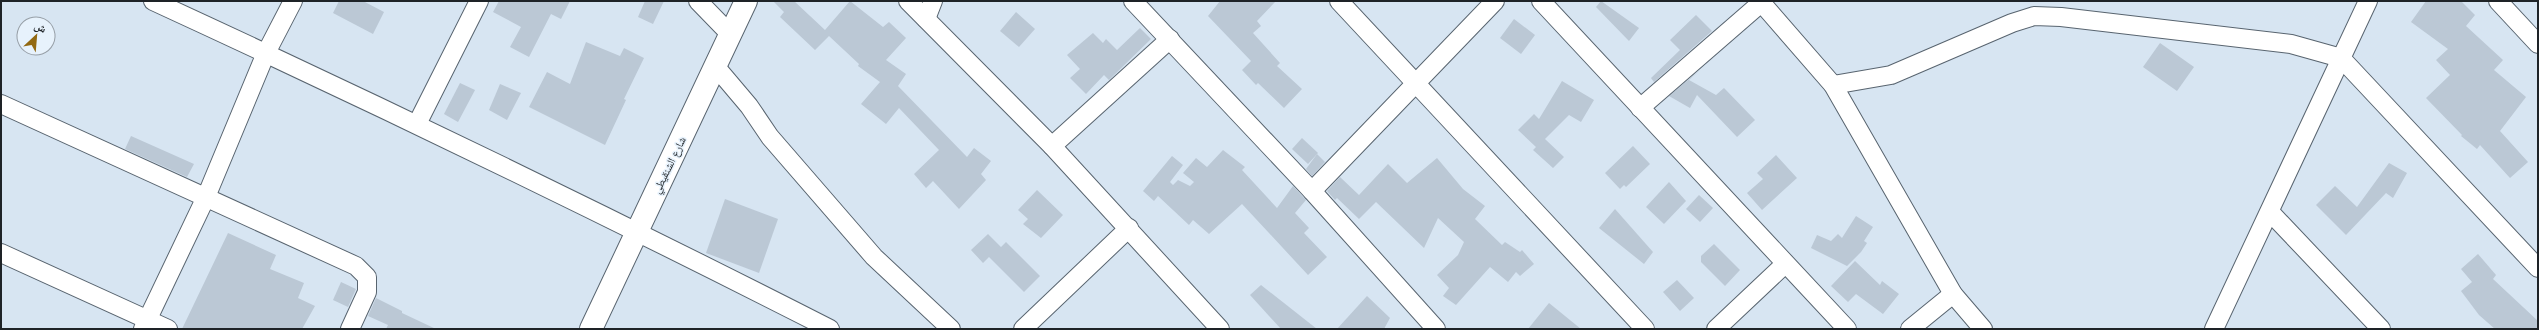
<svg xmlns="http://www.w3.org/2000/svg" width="2539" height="330" font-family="'Space Grotesk','Noto Naskh Arabic',sans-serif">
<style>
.building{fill:#bbc8d5}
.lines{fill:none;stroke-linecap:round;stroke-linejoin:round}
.street-casing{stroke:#58646f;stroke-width:20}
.secondary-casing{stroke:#58646f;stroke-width:24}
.street{stroke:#fff;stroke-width:18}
.secondary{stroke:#fff;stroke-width:22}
.labels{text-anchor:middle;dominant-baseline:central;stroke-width:3;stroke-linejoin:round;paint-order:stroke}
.street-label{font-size:11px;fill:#1e2327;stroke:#e7f2fc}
</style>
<rect width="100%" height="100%" fill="#d7e5f2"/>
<g class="building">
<path d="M339,1H363L384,12L373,34L333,13Z"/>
<path d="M499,1H570L561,19L551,14L529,57L510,47L521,27L493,12Z"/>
<path d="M645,1H664L653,24L638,17Z"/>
<path d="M773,1H794L825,30L850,1L883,27L889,22L906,38L886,60L906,74L898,86L967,157L974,148L991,161L981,174L986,180L959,209L933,181L926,188L914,174L939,150L899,108L886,124L861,104L880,82L858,66L859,64L829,36L815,50L780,17L784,12Z"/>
<path d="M1220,1H1276L1257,21L1261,26L1253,33L1280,63L1277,66L1302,89L1284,108L1258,83L1256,85L1242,70L1251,61L1208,16Z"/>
<path d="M1601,1L1639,28L1629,41L1596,7Z"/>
<path d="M2426,1H2461L2475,15L2466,26L2503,60L2494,70L2526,97L2500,131L2528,162L2510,178L2480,145L2477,149L2461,136L2462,135L2426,98L2450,75L2436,60L2448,49L2411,22Z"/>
<path d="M1016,12L1035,29L1019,47L1000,31Z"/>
<path d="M1696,15L1712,31L1654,82L1651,78L1680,50L1670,40Z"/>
<path d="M1514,19L1535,35L1521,54L1500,38Z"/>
<path d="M1140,28L1151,39L1109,80L1104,75L1086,94L1070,78L1080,69L1067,55L1093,33L1103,43L1106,39L1117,50Z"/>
<path d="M586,42L620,56L624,48L644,58L624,99L626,100L605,145L529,107L547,72L570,84Z"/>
<path d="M2160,43L2194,67L2177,91L2143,67Z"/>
<path d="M1700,70L1689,80L1716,95L1724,88L1755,120L1737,137L1697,95L1690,108L1669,96Z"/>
<path d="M1562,81L1594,100L1581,122L1569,115L1545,139L1564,157L1553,168L1533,150L1536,147L1518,130L1534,114L1539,119Z"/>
<path d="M460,83L475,90L458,122L444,114Z"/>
<path d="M500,84L521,93L507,120L489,110Z"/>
<path d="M131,136L194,164L187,177L125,149Z"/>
<path d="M1302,138L1318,153L1308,164L1292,149Z"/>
<path d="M1633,146L1650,164L1626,187L1624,185L1620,189L1605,173Z"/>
<path d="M1223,150L1245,167L1242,170L1277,208L1293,186L1306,200L1295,213L1309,228L1304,233L1327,257L1308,275L1242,204L1209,234L1193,220L1189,225L1158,196L1154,201L1143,191L1172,156L1183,165L1170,182L1173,185L1178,180L1190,186L1194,182L1183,173L1196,158L1207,167Z"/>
<path d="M1317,154L1325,162L1312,176L1306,169Z"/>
<path d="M1776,155L1797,178L1762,210L1747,193L1763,179L1757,173Z"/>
<path d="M1437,158L1463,189L1485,206L1475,219L1502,245L1505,242L1520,252L1522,250L1534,264L1520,276L1516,272L1508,282L1490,267L1456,305L1443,296L1449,288L1437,275L1458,255L1464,242L1438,218L1424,248L1376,202L1359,219L1337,198L1335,200L1327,191L1340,177L1359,195L1388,164L1407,183Z"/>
<path d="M2389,163L2407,173L2393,198L2386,193L2346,235L2316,205L2335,186L2357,207Z"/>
<path d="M1669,182L1686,201L1664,224L1646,207Z"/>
<path d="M1037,190L1063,215L1041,238L1023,224L1028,219L1018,210Z"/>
<path d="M1699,195L1713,208L1700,222L1686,209Z"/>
<path d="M725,199L778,219L759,273L706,253Z"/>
<path d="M1615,209L1653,252L1644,264L1599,228Z"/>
<path d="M1856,216L1873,227L1864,241L1867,243L1861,252L1847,266L1811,248L1817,235L1831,241L1838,234L1842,238Z"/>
<path d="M228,233L276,255L270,269L304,283L298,298L315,306L302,329H182Z"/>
<path d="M988,234L1001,247L1006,242L1040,276L1024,292L989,257L983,263L971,250Z"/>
<path d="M1714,244L1740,270L1725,286L1701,262V256Z"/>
<path d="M2478,254L2496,275L2493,279L2538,321V329H2495L2479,315L2461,291L2472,282L2461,269Z"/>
<path d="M1855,261L1880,285L1882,281L1899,294L1883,314L1856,294L1848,302L1831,286Z"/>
<path d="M1677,280L1694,298L1680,311L1663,292Z"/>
<path d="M341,282L356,289L348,307L333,300Z"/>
<path d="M1261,285L1317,329H1281L1250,295Z"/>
<path d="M1367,296L1390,318L1384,329H1337Z"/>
<path d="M376,298L402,311V313L436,329H386L388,325L368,316Z"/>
<path d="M1549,303L1581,329H1528Z"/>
</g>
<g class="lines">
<g class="street-casing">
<g id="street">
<path d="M153,1C381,106 606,215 830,329"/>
<path d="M698,1L731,35"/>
<path d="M908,1L1052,146L1220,329"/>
<path d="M1133,1L1312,191L1436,329"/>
<path d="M1339,1L1645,329"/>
<path d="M1541,1L1847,329"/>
<path d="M1760,1L1833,85L1953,294L1983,329"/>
<path d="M2498,1L2538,44"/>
<path d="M926,19L933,1"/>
<path d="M716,67L749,106L770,137L874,257L951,329"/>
<path d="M1833,85L1891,75L2012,23L2034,16L2061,17L2291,44L2341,58L2538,268"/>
<path d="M1,104L356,266L367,277V292L350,329"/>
<path d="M1640,108L1761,3"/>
<path d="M417,124L479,1"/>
<path d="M1052,146L1170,39"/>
<path d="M1312,191L1495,1"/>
<path d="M2270,212L2381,329"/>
<path d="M1,253L168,329"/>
<path d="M143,329L206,197L266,53L293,1"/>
<path d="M1023,329L1129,228"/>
<path d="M1716,329L1785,264"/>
<path d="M1910,329L1953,294"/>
<path d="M2214,329L2368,1"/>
</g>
</g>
<g class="secondary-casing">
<path id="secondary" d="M591,329L746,1"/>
</g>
<use href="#street" class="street"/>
<use href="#secondary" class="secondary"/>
</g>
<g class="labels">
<g class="street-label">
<text transform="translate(669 165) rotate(-64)">شارع الشنقيطي</text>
</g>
</g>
<rect width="2539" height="330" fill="none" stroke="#1e2327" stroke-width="4"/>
<g transform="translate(36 36) rotate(26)"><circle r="19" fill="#e7f2fc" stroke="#979fa7"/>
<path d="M0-3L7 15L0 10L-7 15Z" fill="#926912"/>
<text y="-6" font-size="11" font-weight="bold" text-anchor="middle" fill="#1e2327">ش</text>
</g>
</svg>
